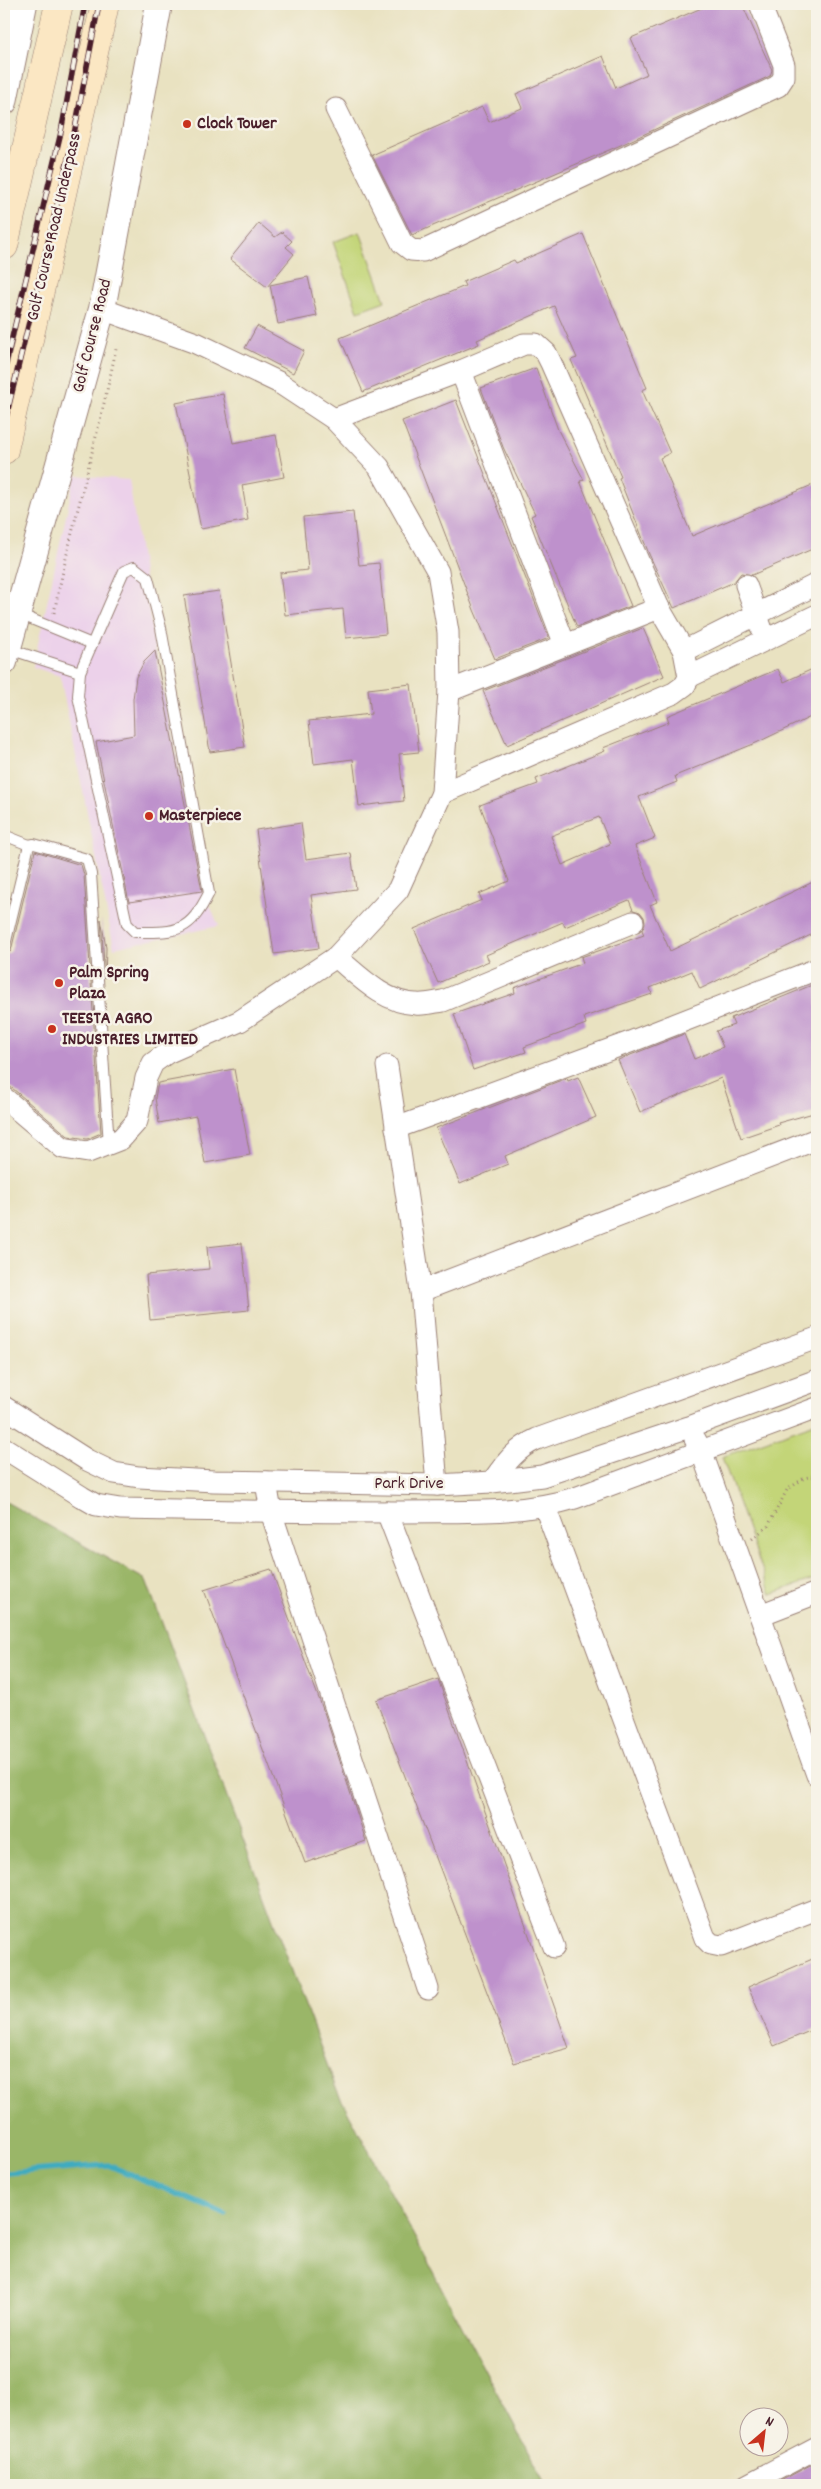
<svg xmlns="http://www.w3.org/2000/svg" width="821" height="2489" font-family="Dekko,sans-serif">
<style>
.built{fill:#ecd1ea}
.green{fill:#c3d578;stroke:#867a52}
.forest{fill:#9ab668;stroke:#726a4a}
.lines{fill:none;stroke-linecap:round;stroke-linejoin:round}
.stream{stroke:#40abbf;stroke-width:5.5}
.building{fill:#be91cc;fill-rule:evenodd}
.service-casing{stroke:#9a8076;stroke-width:12}
.minor-casing{stroke:#9a8076;stroke-width:23}
.tertiary-casing{stroke:#9a8076;stroke-width:28}
.secondary-casing{stroke:#9a8076;stroke-width:29}
.path{stroke:#9a8076;stroke-width:3;stroke-dasharray:1 4;stroke-linecap:butt}
.service{stroke:#fff;stroke-width:10}
.minor{stroke:#fff;stroke-width:21}
.tertiary{stroke:#fff;stroke-width:26}
.secondary{stroke:#fbe7c3;stroke-width:28}
.rail-casing{stroke:#4a1f2b;stroke-width:5.5}
.rail{stroke:#f7f3e8;stroke-width:4;stroke-dasharray:11;stroke-linecap:butt}
.poi-dot{fill:#c8321e;stroke:#f7f3e8;stroke-width:2}
.labels{text-anchor:middle;dominant-baseline:central;stroke-width:5;stroke-linejoin:round;paint-order:stroke}
.poi-label{font-size:18px;font-weight:bold;fill:#4a1f2b;stroke:#f7f3e8;text-anchor:start}
.street-label{font-size:18px;fill:#4a1f2b;stroke:#f7f3e8}
</style>
<rect width="100%" height="100%" fill="#f7f3e8"/>
<filter id="ink" filterUnits="userSpaceOnUse"><feTurbulence type="fractalNoise" baseFrequency=".02" numOctaves="2"/><feDisplacementMap in="SourceGraphic" scale="10" xChannelSelector="R" yChannelSelector="G"/><feConvolveMatrix kernelMatrix="1 2 1 2 8 2 1 2 1" color-interpolation-filters="sRGB"/></filter>
<filter id="wash" filterUnits="userSpaceOnUse"><feTurbulence type="fractalNoise" baseFrequency=".0096" numOctaves="4" result="noise"/><feDisplacementMap in="SourceGraphic" scale="20" xChannelSelector="R" yChannelSelector="G"/><feGaussianBlur stdDeviation="1.12" result="paint"/><feColorMatrix in="noise" values="0 0 0 0 0 0 0 0 0 0 0 0 0 0 0 0 0 1.4 0 .05"/><feComposite in="paint" operator="in"/></filter>
<g filter="url(#wash)">
<rect width="100%" height="100%" fill="#e9e2c1"/>
<path class="built" d="M75,475L129,480L155,651L203,890L219,926L114,948L60,676L33,667Z"/>
<g class="green">
<path d="M360,232L385,301L358,311L333,242Z"/>
<path d="M817,1422V1578L771,1594L722,1457Z"/>
</g>
<path class="forest" d="M4,1501L146,1580L337,2091L546,2485H4Z"/>
<g class="lines">
<path class="stream" d="M4,2172L7,2173L108,2165L225,2214"/>
</g>
<g id="blocks">
<g class="building">
<path d="M711,4H742L772,70L770,76L623,144L412,235L372,155L482,107L489,122L522,108L516,94L603,56L616,88L647,74L631,38Z"/>
<path d="M259,223L275,237L282,232L292,241L286,247L294,254L267,287L230,259Z"/>
<path d="M583,234L647,388L642,390L670,453L660,458L692,536L817,483V547L752,575L741,573L734,582L674,608L649,554L619,478L621,477L571,360L577,358L554,306L477,340L479,344L363,392L340,338L465,286L463,282L514,260L516,263Z"/>
<path d="M308,277L317,316L278,324L270,285Z"/>
<path d="M257,326L304,351L293,373L245,348Z"/>
<path d="M536,368L558,430L584,480L580,481L631,606L577,627L531,516L535,514L503,447L481,388Z"/>
<path d="M223,394L233,443L276,435L284,477L242,485L248,520L201,529L176,403Z"/>
<path d="M456,400L549,638L495,659L474,610L402,421Z"/>
<path d="M353,512L359,565L379,563L386,634L346,638L343,609L285,615L280,573L308,570L303,517Z"/>
<path d="M219,591L245,747L210,752L184,596Z"/>
<path d="M643,628L664,676L507,745L483,691Z"/>
<path d="M155,651L202,891L129,902L96,742L134,735L133,699L136,677L144,662Z"/>
<path d="M817,667V714L756,743L675,776L677,782L639,797L655,838L635,846L657,902L650,905L670,951L817,880V932L700,989L692,971L650,988L652,994L584,1017L586,1024L524,1047L526,1052L473,1070L454,1014L515,993L514,988L583,963L581,957L644,935L642,930L645,923L644,917L640,912L633,910L629,900L565,927L563,922L486,955L489,961L438,983L414,929L482,900L479,894L509,881L480,805L538,784L536,779L605,751L603,748L669,722L667,716L778,669L784,682ZM599,817L610,844L562,865L551,836Z"/>
<path d="M411,684L419,752L399,754L404,801L359,806L353,759L314,764L309,721L371,714L368,689Z"/>
<path d="M301,823L306,859L351,853L356,889L311,895L319,948L274,954L256,830Z"/>
<path d="M35,851L81,865L84,875L101,1133L87,1139L68,1136L12,1088L4,1086V961L5,956L11,951Z"/>
<path d="M101,919L106,948L105,978Z"/>
<path d="M817,983V1112L778,1123L779,1125L741,1138L721,1078L640,1112L618,1060L684,1034L694,1059L723,1047L716,1031L734,1025L731,1018Z"/>
<path d="M234,1069L250,1155L205,1163L196,1116L159,1123L155,1098L158,1083Z"/>
<path d="M578,1077L596,1117L505,1156L508,1164L460,1184L436,1128L567,1078L568,1081Z"/>
<path d="M242,1243L249,1310L150,1320L146,1275L209,1269L207,1247Z"/>
<path d="M271,1569L325,1715L366,1841L305,1863L204,1590Z"/>
<path d="M438,1679L569,2048L514,2063L376,1700Z"/>
<path d="M817,1957V2028L774,2046L748,1987Z"/>
<path d="M814,2463L817,2469V2485H773Z"/>
</g>
</g>
</g>
<g filter="url(#ink)">
<use href="#blocks" fill-opacity="0" stroke="#9a8076" stroke-width="1"/>
<g class="lines">
<g class="service-casing">
<g id="service">
<path d="M134,567L148,578L161,628L209,893C189,933 178,932 135,932L127,924L78,696L80,672L116,589L124,571Z"/>
<path d="M19,614L92,644"/>
<path d="M9,649L80,672"/>
<path d="M4,835L29,845"/>
<path d="M4,949L29,845L34,844L87,859L91,874L109,1145"/>
</g>
</g>
<g class="minor-casing">
<g id="minor">
<path d="M336,109L402,243L411,250L423,251L778,86L784,77V65L760,4"/>
<path d="M461,371L565,645"/>
<path d="M334,419L461,371L524,344H536L546,353L551,363L659,608L684,651L689,677L685,685L674,693L442,793"/>
<path d="M746,585L761,627"/>
<path d="M684,651L817,584"/>
<path d="M689,677L817,615"/>
<path d="M449,691L659,608"/>
<path d="M336,957C359,976 384,1003 416,1004C425,1005 435,1002 443,1001L633,922"/>
<path d="M387,1066L421,1291L437,1485"/>
<path d="M4,1098L63,1148L88,1152L121,1139L137,1121L146,1078L153,1063L167,1053L240,1021L336,957L398,890L442,793L449,691L448,632L438,572L379,467L334,419L278,382L196,343L102,309"/>
<path d="M396,1128L630,1042L817,969"/>
<path d="M421,1291L817,1139"/>
<path d="M4,1407L87,1460L114,1473L139,1477L214,1481L437,1485L492,1482L542,1476L689,1427L817,1380"/>
<path d="M695,1439L701,1450L817,1775"/>
<path d="M4,1448L82,1497L96,1505L120,1509C214,1511 308,1512 401,1512C460,1511 519,1515 575,1498L817,1408"/>
<path d="M266,1482L271,1512L428,1989"/>
<path d="M492,1482C505,1464 515,1449 537,1439L817,1338"/>
<path d="M545,1507L705,1938L711,1944L721,1946L817,1909"/>
<path d="M387,1512L554,1947"/>
<path d="M760,1615L817,1593"/>
<path d="M747,2485L817,2448"/>
</g>
</g>
<g class="tertiary-casing">
<g id="tertiary">
<path d="M4,102L24,4"/>
<path d="M4,662L102,309L159,4"/>
</g>
</g>
<g class="secondary-casing">
<g id="secondary">
<path d="M4,246L59,4"/>
<path d="M4,450L105,4"/>
</g>
</g>
<g class="path">
<path d="M54,613C72,524 98,437 116,349"/>
<path d="M4,694L7,682"/>
<path d="M752,1539L768,1526L787,1490L804,1478L817,1475"/>
</g>
<use href="#service" class="service"/>
<use href="#minor" class="minor"/>
<use href="#tertiary" class="tertiary"/>
<use href="#secondary" class="secondary"/>
<g class="rail-casing">
<g id="rail">
<path d="M4,371L61,132L85,4"/>
<path d="M4,426L74,134L99,4"/>
</g>
</g>
<use href="#rail" class="rail"/>
</g>
</g>
<g class="poi-dot">
<circle cx="187" cy="124" r="5"/>
<circle cx="149" cy="816" r="5"/>
<circle cx="59" cy="983" r="5"/>
<circle cx="52" cy="1029" r="5"/>
</g>
<g class="labels">
<g class="poi-label">
<text x="197" y="124">Clock Tower</text>
<text x="159" y="816">Masterpiece</text>
<text x="69" y="973">Palm Spring<tspan x="69" dy="21">Plaza</tspan></text>
<text x="62" y="1019">TEESTA AGRO<tspan x="62" dy="21">INDUSTRIES LIMITED</tspan></text>
</g>
<g class="street-label">
<text transform="translate(55 227) rotate(-77)">Golf Course Road Underpass</text>
<text transform="translate(93 336) rotate(-76)">Golf Course Road</text>
<text x="409" y="1484">Park Drive</text>
</g>
</g>
<rect width="821" height="2489" fill="none" stroke="#f7f3e8" stroke-width="20"/>
<g transform="translate(764 2432) rotate(28)"><circle r="24" fill="#f7f3e8" stroke="#b29e9c"/>
<path d="M0-4L9 19L0 12L-9 19Z" fill="#c8321e"/>
<text y="-8" font-size="14" font-weight="bold" text-anchor="middle" fill="#4a1f2b">N</text>
</g>
</svg>
